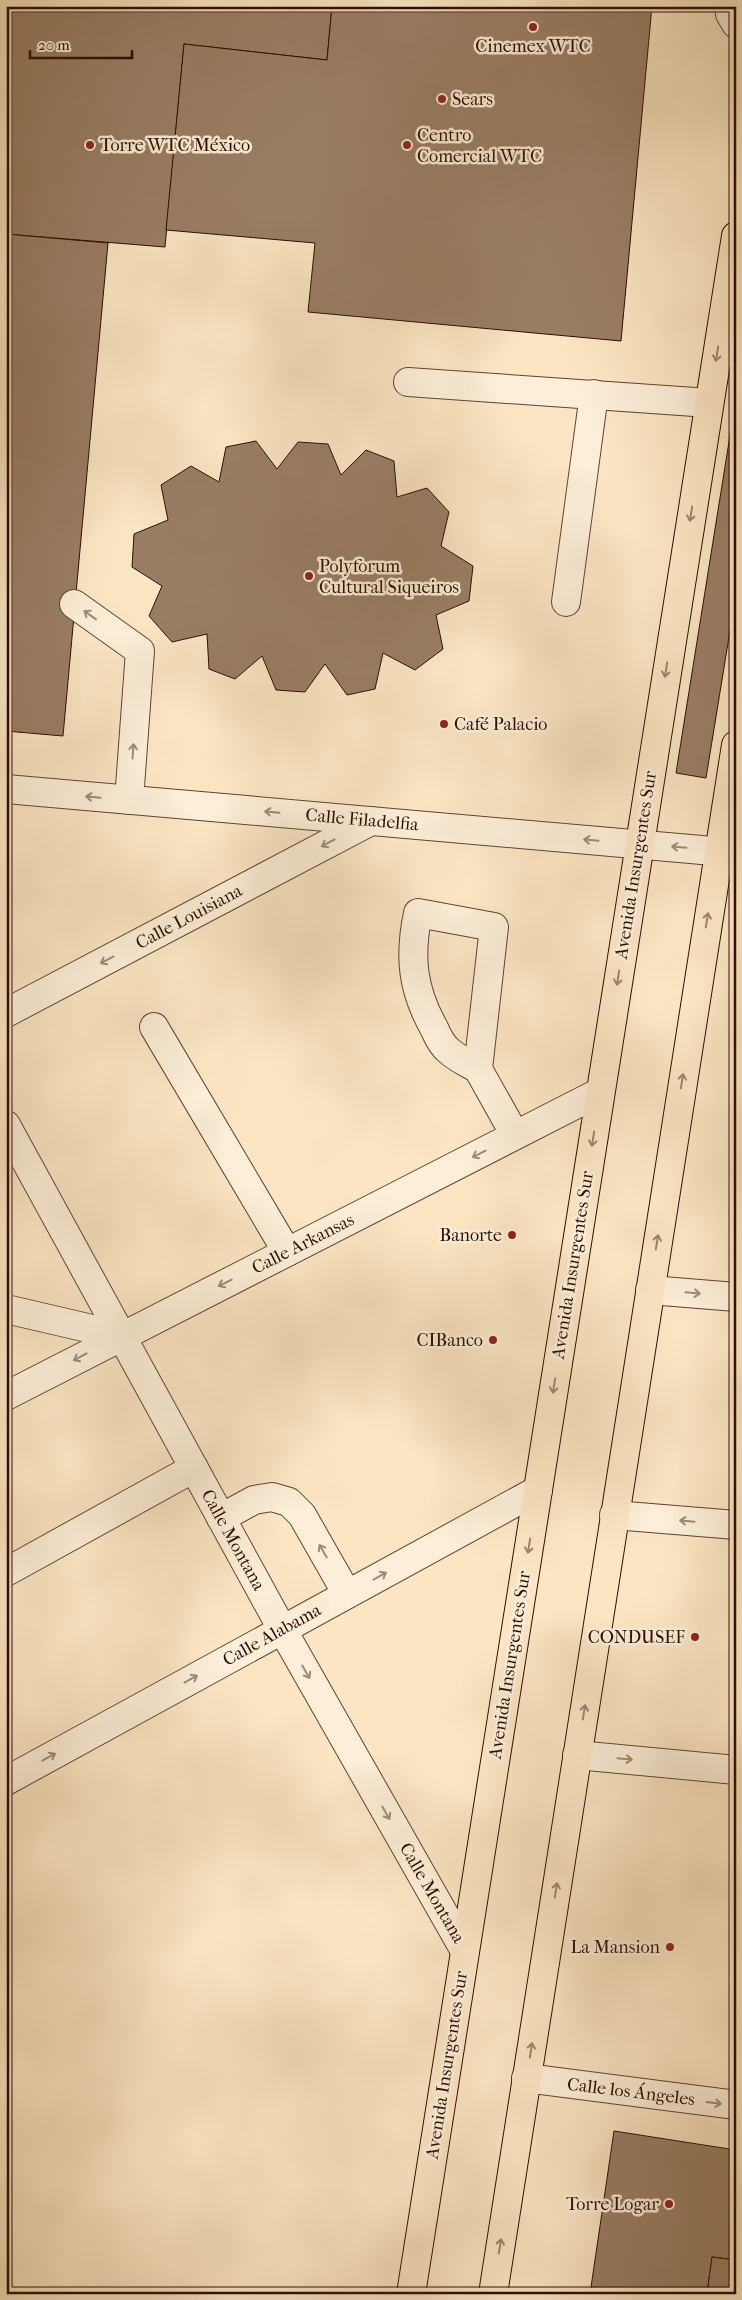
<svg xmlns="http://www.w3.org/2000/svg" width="742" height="2300" font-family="'IM FELL French Canon',serif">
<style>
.building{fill:#997e65;stroke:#2e0e00}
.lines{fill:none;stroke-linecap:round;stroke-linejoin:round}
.minor-casing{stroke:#614431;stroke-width:30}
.major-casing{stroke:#2e0e00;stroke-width:30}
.minor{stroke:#fceed8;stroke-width:28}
.major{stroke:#fbe5c3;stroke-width:28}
.oneway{stroke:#9f846b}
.oneway2{stroke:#9f8977}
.poi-dot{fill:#8f2418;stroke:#fceed8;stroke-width:2}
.labels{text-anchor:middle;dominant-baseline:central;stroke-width:5;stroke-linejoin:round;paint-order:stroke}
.poi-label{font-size:18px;fill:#2e0e00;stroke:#fceed8;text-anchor:start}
.street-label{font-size:18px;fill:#2e0e00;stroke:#fceed8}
</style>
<rect width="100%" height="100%" fill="#fbe5c3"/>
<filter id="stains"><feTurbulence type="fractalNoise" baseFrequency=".004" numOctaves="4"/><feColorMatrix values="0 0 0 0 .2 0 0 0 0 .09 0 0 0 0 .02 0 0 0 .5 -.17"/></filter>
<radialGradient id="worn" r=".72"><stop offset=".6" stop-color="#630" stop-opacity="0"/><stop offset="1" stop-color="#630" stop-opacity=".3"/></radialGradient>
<g class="building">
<path d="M6,6H332L327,60L184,44L165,247L6,234Z"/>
<path d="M332,6H652L621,341L308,312L315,243L166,230L184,44L327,60Z"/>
<path d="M6,234L108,243L63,736L6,731Z"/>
<path d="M736,398V594L706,778L676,773Z"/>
<path d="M256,441L277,469L298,442L328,444L341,475L366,450L394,461L397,497L427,488L449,512L441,546L473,566L469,601L436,615L443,649L415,670L383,653L375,689L347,695L325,664L305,692L276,690L262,656L235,679L209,669L207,634L172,642L149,616L162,586L132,567L134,534L168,520L161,485L191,466L219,482L226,447Z"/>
<path d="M614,2131L736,2150V2260L712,2257L707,2294H590Z"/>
<path d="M712,2257L736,2260V2294H707Z"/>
</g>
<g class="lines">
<g class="minor-casing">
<g id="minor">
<path d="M729,6L730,14L736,24"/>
<path d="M408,382L709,403"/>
<path d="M566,602L594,394"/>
<path d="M74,604L140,651L129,800"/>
<path d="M6,789L736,853"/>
<path d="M6,1013L371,821"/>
<path d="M154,1027L287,1252"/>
<path d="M478,1069C468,1063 456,1058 448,1050C442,1045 437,1035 434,1028C412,989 409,956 418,913L494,927L478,1069L515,1135"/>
<path d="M6,1125L282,1629L465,1951"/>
<path d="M650,1290L736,1297"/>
<path d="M6,1309L122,1336"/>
<path d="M6,1396L600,1092"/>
<path d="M614,1515L736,1525"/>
<path d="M221,1518L254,1500L272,1497L289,1502L302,1515L347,1594"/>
<path d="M8,1571L194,1468"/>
<path d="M577,1755L736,1770"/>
<path d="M6,1781L538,1490"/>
<path d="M526,2078L736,2105"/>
</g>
</g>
<g class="major-casing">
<g id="major">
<path d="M411,2294L736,236"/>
<path d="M493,2294L736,745"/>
</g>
</g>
<use href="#minor" class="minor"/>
<use href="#major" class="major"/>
</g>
<defs><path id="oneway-shaft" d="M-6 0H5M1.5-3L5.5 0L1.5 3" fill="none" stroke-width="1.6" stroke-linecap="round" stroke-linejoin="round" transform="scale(1.25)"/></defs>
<g class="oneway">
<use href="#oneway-shaft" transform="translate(717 354) rotate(99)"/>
<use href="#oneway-shaft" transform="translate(691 514) rotate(99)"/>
<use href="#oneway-shaft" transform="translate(666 670) rotate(99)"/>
<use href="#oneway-shaft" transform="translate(707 920) rotate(-81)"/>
<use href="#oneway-shaft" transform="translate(618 978) rotate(99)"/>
<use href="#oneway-shaft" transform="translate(682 1081) rotate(-81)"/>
<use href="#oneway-shaft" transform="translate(593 1139) rotate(99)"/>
<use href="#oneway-shaft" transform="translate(657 1242) rotate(-81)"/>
<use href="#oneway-shaft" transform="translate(554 1386) rotate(99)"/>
<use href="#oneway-shaft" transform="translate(529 1546) rotate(99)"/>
<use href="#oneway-shaft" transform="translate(584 1712) rotate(-81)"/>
<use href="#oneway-shaft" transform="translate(556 1890) rotate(-81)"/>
<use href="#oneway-shaft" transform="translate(531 2050) rotate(-81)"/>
<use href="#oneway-shaft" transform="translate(500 2246) rotate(-81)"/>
</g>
<g class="oneway2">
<use href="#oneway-shaft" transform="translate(90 615) rotate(-144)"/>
<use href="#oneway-shaft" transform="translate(133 751) rotate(-86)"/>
<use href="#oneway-shaft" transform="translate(93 797) rotate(-175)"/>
<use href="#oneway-shaft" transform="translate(272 812) rotate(-175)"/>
<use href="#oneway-shaft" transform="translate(591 840) rotate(-175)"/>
<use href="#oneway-shaft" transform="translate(328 843) rotate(152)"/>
<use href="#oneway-shaft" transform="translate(679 847) rotate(-175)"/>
<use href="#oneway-shaft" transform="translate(107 960) rotate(152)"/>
<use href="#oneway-shaft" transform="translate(479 1154) rotate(153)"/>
<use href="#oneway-shaft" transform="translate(225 1283) rotate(153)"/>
<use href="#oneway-shaft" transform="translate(693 1293) rotate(5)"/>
<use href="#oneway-shaft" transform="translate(80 1357) rotate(152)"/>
<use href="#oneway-shaft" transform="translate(687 1521) rotate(-175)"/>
<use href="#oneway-shaft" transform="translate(323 1551) rotate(-120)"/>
<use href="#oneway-shaft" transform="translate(380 1576) rotate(-29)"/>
<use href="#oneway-shaft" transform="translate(306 1672) rotate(60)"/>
<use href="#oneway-shaft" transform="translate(191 1679) rotate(-29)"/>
<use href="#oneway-shaft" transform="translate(49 1757) rotate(-29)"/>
<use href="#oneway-shaft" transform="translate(625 1759) rotate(5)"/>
<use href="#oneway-shaft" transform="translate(386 1813) rotate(60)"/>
<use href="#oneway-shaft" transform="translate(714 2103) rotate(7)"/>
</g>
<g class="poi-dot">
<circle cx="533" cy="27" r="5"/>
<circle cx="442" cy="99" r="5"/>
<circle cx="90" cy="145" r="5"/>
<circle cx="407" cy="145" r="5"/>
<circle cx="309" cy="576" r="5"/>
<circle cx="444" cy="724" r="5"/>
<circle cx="512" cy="1235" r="5"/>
<circle cx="493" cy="1340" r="5"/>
<circle cx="695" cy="1637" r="5"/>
<circle cx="670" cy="1947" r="5"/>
<circle cx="669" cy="2204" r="5"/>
</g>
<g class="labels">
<g class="poi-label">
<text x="533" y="46" text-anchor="middle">Cinemex WTC</text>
<text x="452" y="99">Sears</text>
<text x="417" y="135">Centro<tspan x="417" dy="21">Comercial WTC</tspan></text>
<text x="100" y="145">Torre WTC México</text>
<text x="319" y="566">Polyforum<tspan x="319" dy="21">Cultural Siqueiros</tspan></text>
<text x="454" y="724">Café Palacio</text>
<text x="502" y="1235" text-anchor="end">Banorte</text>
<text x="483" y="1340" text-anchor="end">CIBanco</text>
<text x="685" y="1637" text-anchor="end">CONDUSEF</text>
<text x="660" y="1947" text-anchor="end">La Mansion</text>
<text x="659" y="2204" text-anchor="end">Torre Logar</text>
</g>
<g class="street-label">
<text transform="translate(362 820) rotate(5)">Calle Filadelfia</text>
<text transform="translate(636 865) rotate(-81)">Avenida Insurgentes Sur</text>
<text transform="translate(189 917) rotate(-28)">Calle Louisiana</text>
<text transform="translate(303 1244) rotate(-27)">Calle Arkansas</text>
<text transform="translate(573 1265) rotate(-81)">Avenida Insurgentes Sur</text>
<text transform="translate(233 1540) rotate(61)">Calle Montana</text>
<text transform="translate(272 1635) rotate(-29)">Calle Alabama</text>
<text transform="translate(510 1665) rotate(-81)">Avenida Insurgentes Sur</text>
<text transform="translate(432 1893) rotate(60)">Calle Montana</text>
<text transform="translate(447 2065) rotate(-81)">Avenida Insurgentes Sur</text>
<text transform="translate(631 2092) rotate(7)">Calle los Ángeles</text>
</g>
</g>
<rect width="742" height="2300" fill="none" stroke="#fbe5c3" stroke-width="25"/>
<rect x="8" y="8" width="727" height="2285" fill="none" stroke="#2e0e00" stroke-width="2.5"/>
<rect x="12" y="12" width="717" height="2275" fill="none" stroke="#2e0e00"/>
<path d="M30 50v8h102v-8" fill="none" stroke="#2e0e00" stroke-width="2.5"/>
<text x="38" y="50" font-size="15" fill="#2e0e00" stroke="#fceed8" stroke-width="4" paint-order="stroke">20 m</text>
<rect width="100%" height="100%" filter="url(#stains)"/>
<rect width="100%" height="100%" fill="url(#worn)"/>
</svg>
